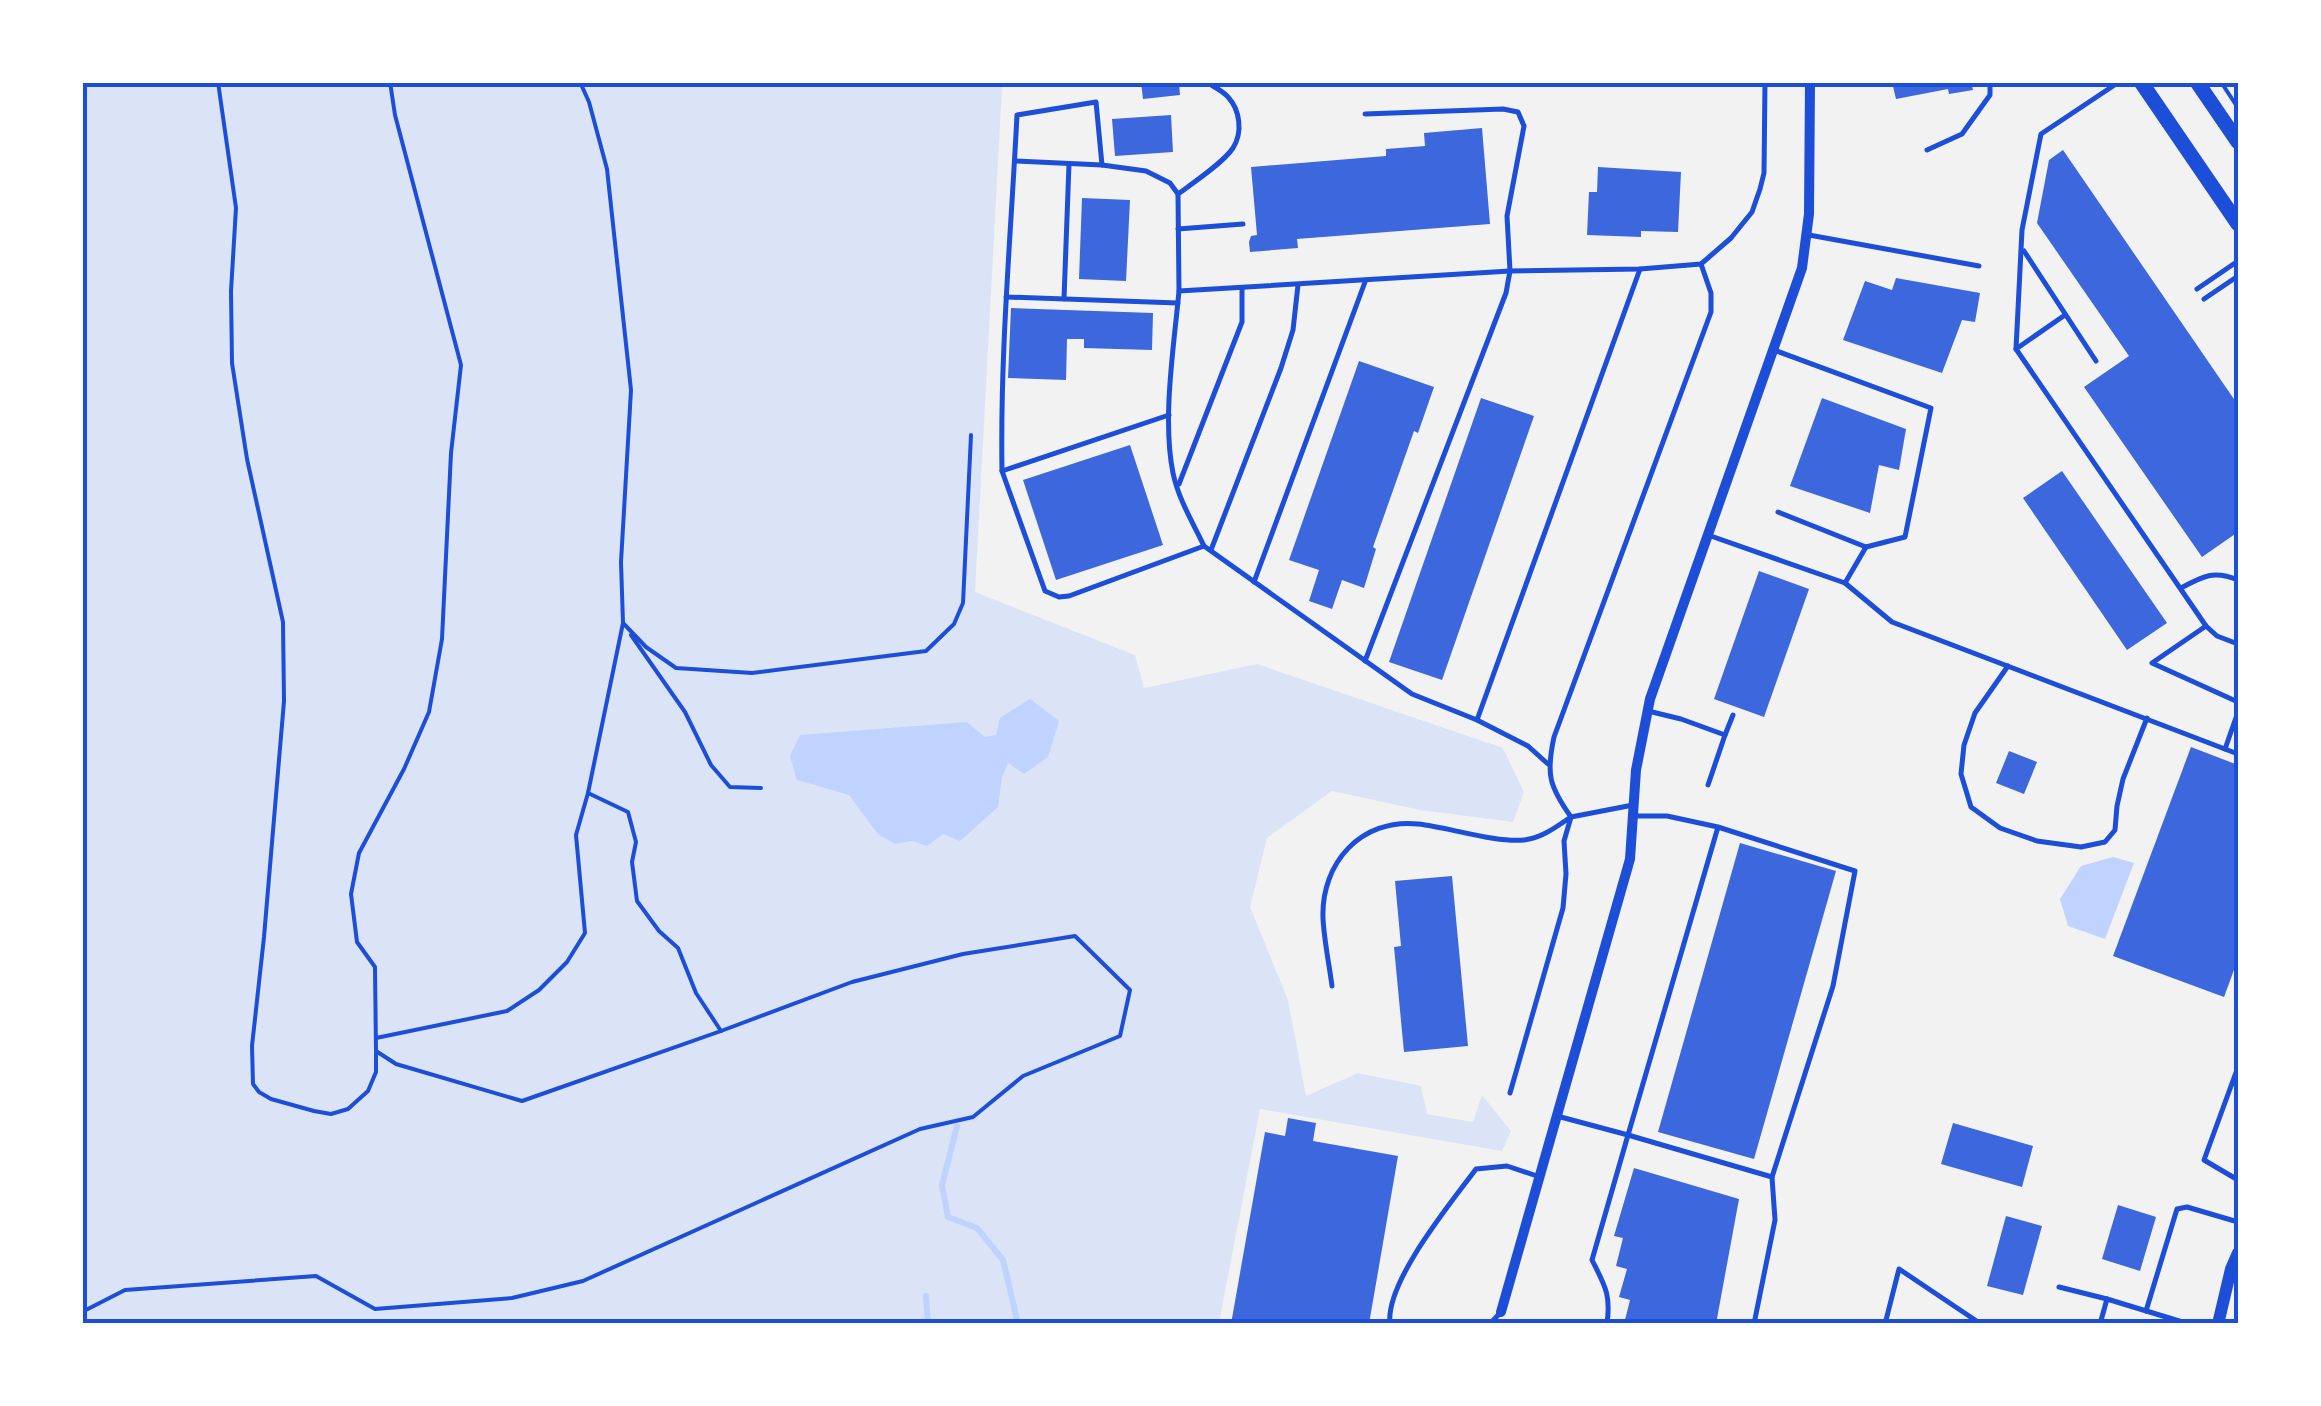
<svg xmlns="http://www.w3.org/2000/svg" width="2321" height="1406" font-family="'DM Sans',sans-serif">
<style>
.green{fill:#dbe4f7}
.water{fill:#bfd3fe}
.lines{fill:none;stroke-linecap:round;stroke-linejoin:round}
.stream{stroke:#bfd3fe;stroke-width:6}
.building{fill:#3d67dc}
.path{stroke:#1d4ed8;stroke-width:4}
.service{stroke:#1d4ed8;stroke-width:5}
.minor{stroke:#1d4ed8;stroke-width:10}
.tertiary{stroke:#1d4ed8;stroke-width:12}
.secondary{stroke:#1d4ed8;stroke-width:15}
.neatline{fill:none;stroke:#1d4ed8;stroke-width:4}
</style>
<rect width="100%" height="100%" fill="#f2f2f2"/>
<path class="green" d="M995,82L1002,88L975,592L1135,655L1144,688L1257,664L1503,748L1524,792L1513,822L1420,810L1332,791L1267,838L1250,907L1288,1000L1306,1096L1358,1073L1421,1086L1427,1114L1473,1122L1482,1095L1511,1131L1502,1151L1260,1109L1219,1323H83L82,83Z"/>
<g class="water">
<path d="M1030,699L1059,721L1048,757L1024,774L1008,763L1002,777L998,807L960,841L943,834L927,846L912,841L895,844L878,834L849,795L797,780L790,756L800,735L967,722L985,737L996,735L1000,718Z"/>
<path d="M2113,857L2134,863L2105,939L2068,926L2060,899L2081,866Z"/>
</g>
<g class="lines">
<g class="stream">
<path d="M957,1126L942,1185L948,1217L977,1228L1003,1260L1018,1324"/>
<path d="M926,1296L928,1324"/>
</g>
</g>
<g class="building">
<path d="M1141,82H1179L1180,95L1143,99Z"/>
<path d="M1892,82H1971L1973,90L1949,94L1948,89L1896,99Z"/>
<path d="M1171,115L1173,152L1115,156L1112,119Z"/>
<path d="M1482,128L1490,224L1297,239L1298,248L1250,252L1249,242L1251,236L1257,235L1251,167L1386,156V149L1425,146L1424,133Z"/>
<path d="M2063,150L2238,405V532L2202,557L2084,387L2129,356L2037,223L2049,160Z"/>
<path d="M1598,167L1681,172L1678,232L1641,231V237L1587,235L1589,192H1597Z"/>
<path d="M1082,198L1130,200L1126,281L1079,279Z"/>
<path d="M1896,278L1980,293L1975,322L1962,320L1942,373L1843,340L1865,281L1892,290Z"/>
<path d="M1011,308L1153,313L1152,350L1084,348V339H1067L1066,380L1008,378Z"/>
<path d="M1359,361L1434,387L1418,433L1414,431L1373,547L1376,549L1364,588L1342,580L1332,609L1309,601L1319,570L1289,560Z"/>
<path d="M1481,398L1534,416L1442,680L1389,662Z"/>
<path d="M1822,398L1906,429L1899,470L1879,465L1870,513L1790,486Z"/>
<path d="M1130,445L1163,545L1056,580L1023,480Z"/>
<path d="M2062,471L2167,623L2127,650L2023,498Z"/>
<path d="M1759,571L1809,589L1764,717L1714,699Z"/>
<path d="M2191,747L2238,765V959L2224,997L2113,956Z"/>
<path d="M2009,751L2037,762L2024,794L1996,783Z"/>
<path d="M1740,843L1836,871L1754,1159L1658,1132Z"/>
<path d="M1452,876L1468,1046L1404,1052L1394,947L1401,946L1395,881Z"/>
<path d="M1288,1118L1316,1123L1313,1141L1398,1156L1369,1324H1231L1265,1132L1285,1136Z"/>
<path d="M1953,1123L2033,1146L2022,1187L1941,1164Z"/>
<path d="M1634,1168L1739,1199L1716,1324H1624L1630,1300L1619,1297L1627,1269L1616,1266L1623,1238L1614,1236Z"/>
<path d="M2118,1205L2156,1217L2140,1271L2102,1259Z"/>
<path d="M2006,1216L2042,1226L2023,1295L1987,1286Z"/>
</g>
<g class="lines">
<g class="path">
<path d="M218,82L236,208L231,291L232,363L247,459L283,622L284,701L264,937L252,1046L253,1084L259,1092L271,1099L314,1111L331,1114L348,1109L368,1091L376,1072V1053"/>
<path d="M580,82L589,102L607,169L631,390L621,562L623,623L646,647L676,668L752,673L926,651L954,624L963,603L971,435"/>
<path d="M2221,82L2238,108"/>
<path d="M623,623L588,793L628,812L636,842L632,862L637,901L659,931L678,948L696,993L721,1031"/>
<path d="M631,635L685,712L711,765L730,787L761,788"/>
<path d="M376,1038L507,1011L539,990L567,962L585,933L576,835L588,793"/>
<path d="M82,1312L125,1290L316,1276L375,1309L512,1298L583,1281L920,1129L973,1117L1023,1076L1120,1036L1130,990L1075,936L963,954L852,982L721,1031L522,1101L396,1064L376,1051L375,967L357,942L351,894L359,853L404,769L429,712L442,639L451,453L461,365L395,115L390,82"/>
</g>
<g class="service">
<path d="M2119,82L2041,134L2022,230L2016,349L2206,626L2217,636L2238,644"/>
<path d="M1927,150L1962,134L1990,95V82"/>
<path d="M1015,161L1102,165L1146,171L1170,183L1178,194L1179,291"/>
<path d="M1178,194C1193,183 1223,163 1233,148C1243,132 1240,110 1228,97C1223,91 1214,87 1208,83"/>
<path d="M1178,229L1243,224"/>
<path d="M1809,235L1979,266"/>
<path d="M2024,251L2096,361"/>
<path d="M2197,289L2238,261"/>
<path d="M1006,297L1178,303"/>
<path d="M1064,299L1069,164"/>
<path d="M2204,299L2238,276"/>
<path d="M2016,349L2065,315"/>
<path d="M1774,350L1931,408L1905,537L1866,547"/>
<path d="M1169,415L1002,471L1045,591L1059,597L1069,596L1204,546"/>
<path d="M1002,471C1000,352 1011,234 1017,115L1096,102L1102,165"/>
<path d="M1179,484L1242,322V288"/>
<path d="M1778,512L1866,547L1845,583"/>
<path d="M1708,535L1845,583L1892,622L2238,754"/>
<path d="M1211,550L1281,368L1293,330L1298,285"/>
<path d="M1254,582L1365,282"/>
<path d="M2181,588C2203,576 2214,570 2238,580"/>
<path d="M2206,626L2152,663L2238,702"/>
<path d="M1365,661L1506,293L1510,271L1507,216L1524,126L1518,112L1503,109L1365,114"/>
<path d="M2008,666L1975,713L1964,745L1961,774L1971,807L2000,828L2037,841L2081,847L2105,842L2115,830L2117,806L2123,779L2147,718"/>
<path d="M1648,711L1681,719L1725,735L1708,785"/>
<path d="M1477,720L1640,269"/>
<path d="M1725,735L1733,715"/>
<path d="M2225,749L2238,712"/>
<path d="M1548,764L1528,746L1477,720L1412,694L1204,546C1193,523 1178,498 1173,473C1162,419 1174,346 1179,291L1510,271L1640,269L1701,264L1731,238L1752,212L1760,189L1764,173L1765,82"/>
<path d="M1633,805L1571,817C1549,786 1546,774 1554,737L1711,312V293L1701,264"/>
<path d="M1634,816H1667L1718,827L1628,1135L1772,1177L1833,986L1855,871L1718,827"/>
<path d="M1332,986C1329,963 1324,940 1323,918C1321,863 1361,818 1418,824C1448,827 1495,843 1524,840C1542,838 1556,827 1571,817L1564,841L1566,874L1563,908L1510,1093"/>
<path d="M2238,1067L2204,1160L2238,1180"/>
<path d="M1557,1116L1628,1135L1592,1260C1605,1286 1611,1294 1607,1324"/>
<path d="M2059,1287L2107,1299"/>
<path d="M2146,1311L2177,1209L2187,1207L2238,1222"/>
<path d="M1390,1324C1385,1282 1451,1203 1476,1169L1507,1166L1537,1176"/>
<path d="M1490,1324L1499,1314"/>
<path d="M1754,1324L1775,1220L1772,1177"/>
<path d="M1885,1324L1899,1269L1981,1324"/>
<path d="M2100,1324L2107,1299L2189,1324"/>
</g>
<path class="minor" d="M1501,1312L1630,859L1636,770L1650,699L1802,268L1809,214L1810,82"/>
<path class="tertiary" d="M2218,1324L2231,1269L2238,1253"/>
<g class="secondary">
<path d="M2141,82L2238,224"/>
<path d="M2197,82L2238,142"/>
</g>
</g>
<rect width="2321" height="1406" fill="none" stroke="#ffffff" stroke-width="170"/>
<rect x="85" y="85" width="2151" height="1236" class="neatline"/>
</svg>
